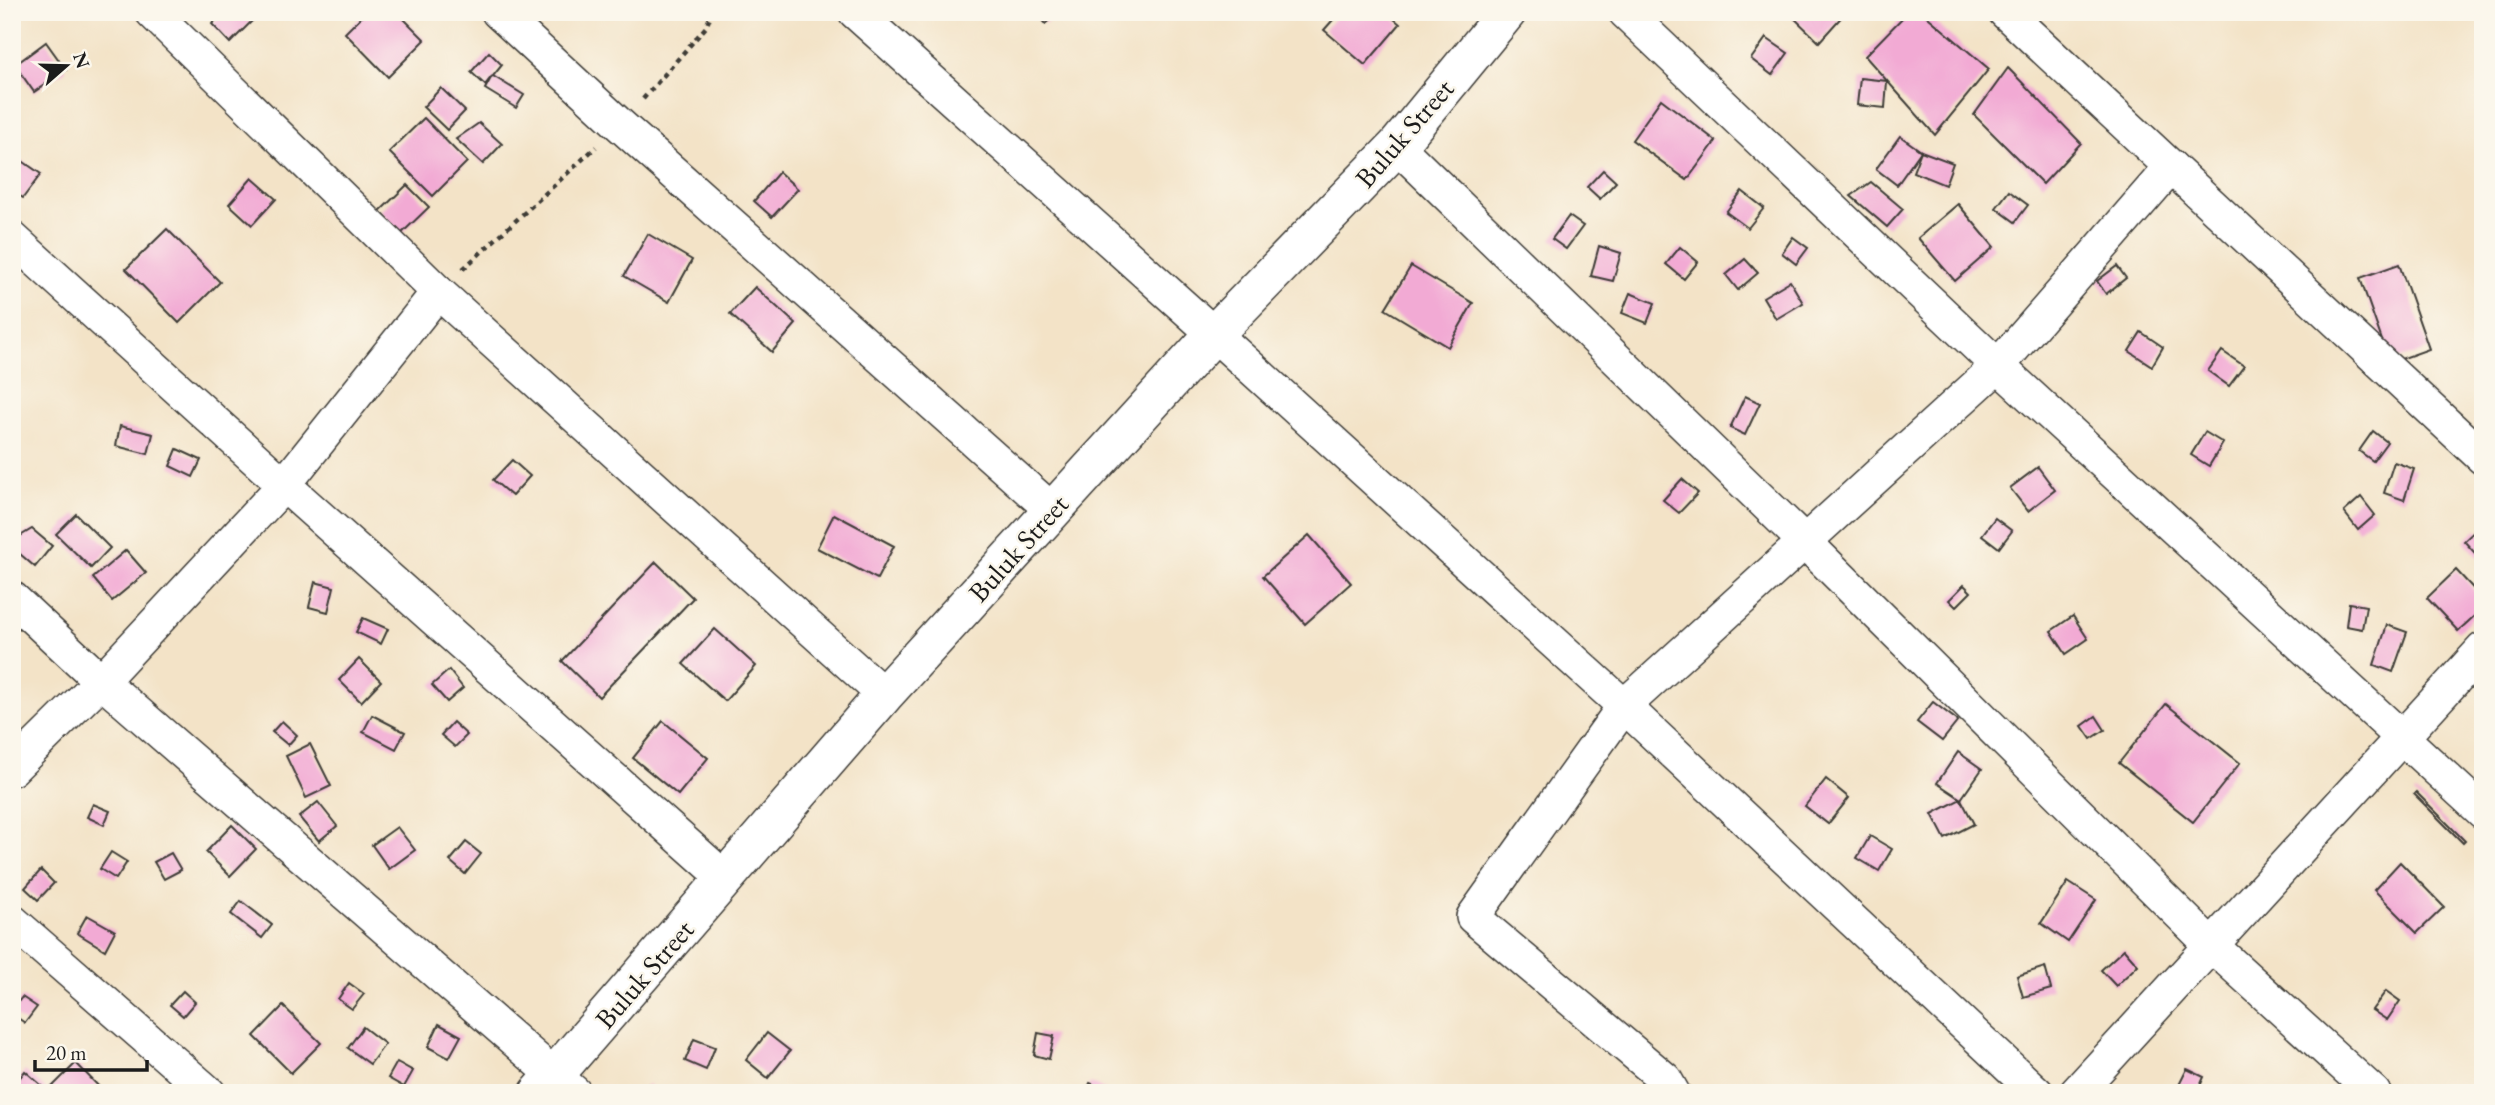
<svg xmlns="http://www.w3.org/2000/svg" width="2495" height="1105" font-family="'EB Garamond',serif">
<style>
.building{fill:#f2aad4}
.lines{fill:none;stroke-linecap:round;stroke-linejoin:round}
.minor-casing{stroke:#3c3a36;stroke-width:36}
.tertiary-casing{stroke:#3c3a36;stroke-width:41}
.path{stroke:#3c3a36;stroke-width:4.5;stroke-dasharray:5 5;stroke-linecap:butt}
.minor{stroke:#fff;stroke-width:33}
.tertiary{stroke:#fff;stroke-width:38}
.labels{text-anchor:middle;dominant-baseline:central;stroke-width:5;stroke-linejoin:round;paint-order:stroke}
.street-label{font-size:28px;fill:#1c1c1c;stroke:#fbf7ec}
</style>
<rect width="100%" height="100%" fill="#fbf7ec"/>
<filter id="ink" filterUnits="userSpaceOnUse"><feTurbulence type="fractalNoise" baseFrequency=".0143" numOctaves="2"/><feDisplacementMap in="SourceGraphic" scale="14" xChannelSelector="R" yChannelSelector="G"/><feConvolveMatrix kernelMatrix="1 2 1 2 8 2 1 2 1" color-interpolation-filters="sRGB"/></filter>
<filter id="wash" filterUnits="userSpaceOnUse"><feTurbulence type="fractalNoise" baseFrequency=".00686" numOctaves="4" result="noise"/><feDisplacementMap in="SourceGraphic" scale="28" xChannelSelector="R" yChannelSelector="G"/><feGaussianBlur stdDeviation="1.57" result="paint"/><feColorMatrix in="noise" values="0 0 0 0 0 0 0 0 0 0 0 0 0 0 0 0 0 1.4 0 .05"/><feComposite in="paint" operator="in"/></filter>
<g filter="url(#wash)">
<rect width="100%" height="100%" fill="#f3e3c7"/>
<g id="blocks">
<g class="building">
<path d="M224,12H261L230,43L212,24Z"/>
<path d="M366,12H397L425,40L388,77L345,33Z"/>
<path d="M1035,12H1058L1045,24Z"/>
<path d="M1340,12H1386L1400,24L1365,65L1324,30Z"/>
<path d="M1788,12H1846L1819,42Z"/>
<path d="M1908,12H1922L1989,69L1935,135L1865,56Z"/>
<path d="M1766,38L1788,53L1772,75L1751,59Z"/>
<path d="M46,42L66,70L34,92L15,65Z"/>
<path d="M489,52L502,65L493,76L524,95L516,108L485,89L492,76L485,85L471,72Z"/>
<path d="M2008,68L2081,143L2043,184L1974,115Z"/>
<path d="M1860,78L1887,81L1885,108L1857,105Z"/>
<path d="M441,88L465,111L447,130L423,107Z"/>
<path d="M1661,99L1716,141L1687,180L1632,140Z"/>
<path d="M424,118L467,162L433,196L389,152Z"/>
<path d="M479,123L502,144L483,164L456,139Z"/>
<path d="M1900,136L1921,151L1897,185L1876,169Z"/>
<path d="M1921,151L1953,163L1945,185L1913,172Z"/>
<path d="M21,160L41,174L23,198L12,191V173Z"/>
<path d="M1603,170L1616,182L1600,199L1587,187Z"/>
<path d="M779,172L798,189L772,217L754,201Z"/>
<path d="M252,178L276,199L252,225L229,204Z"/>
<path d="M1871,182L1903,209L1887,227L1851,196Z"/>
<path d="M407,185L429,207L401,234L380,211Z"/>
<path d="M1742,191L1764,208L1748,228L1726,212Z"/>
<path d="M2009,191L2028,205L2015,222L1996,208Z"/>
<path d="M1958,204L1994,247L1955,281L1918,238Z"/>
<path d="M1569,216L1583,226L1566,249L1552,239Z"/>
<path d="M167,229L220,282L179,323L126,269Z"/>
<path d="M648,234L692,260L669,302L624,276Z"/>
<path d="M1793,237L1808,248L1796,264L1782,253Z"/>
<path d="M1599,246L1621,253L1613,281L1591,276Z"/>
<path d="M1680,247L1698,262L1684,279L1666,264Z"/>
<path d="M1745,259L1758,273L1738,290L1726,275Z"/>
<path d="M2399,264L2429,349L2390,363L2360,278Z"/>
<path d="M1411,266L1473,303L1448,347L1385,309Z"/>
<path d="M2117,266L2126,278L2106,294L2097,281Z"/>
<path d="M1790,281L1803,303L1776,319L1763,297Z"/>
<path d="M755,287L796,324L772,352L730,314Z"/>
<path d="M1630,293L1655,303L1647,323L1622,313Z"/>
<path d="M2141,332L2163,347L2152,366L2129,351Z"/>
<path d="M2222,351L2244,366L2229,386L2208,371Z"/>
<path d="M1745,396L1760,403L1745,435L1730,428Z"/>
<path d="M120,426L153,434L148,454L116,446Z"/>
<path d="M2373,431L2387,442L2373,461L2359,451Z"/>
<path d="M2205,432L2223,443L2209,466L2191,455Z"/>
<path d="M177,449L201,460L193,477L170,466Z"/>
<path d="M512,460L530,476L512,496L493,480Z"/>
<path d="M2394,462L2414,469L2404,500L2384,493Z"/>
<path d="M2038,467L2055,490L2028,511L2010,488Z"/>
<path d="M1682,479L1698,493L1679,513L1663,500Z"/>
<path d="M2361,497L2375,515L2358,530L2344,512Z"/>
<path d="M76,514L110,548L91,568L56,534Z"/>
<path d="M834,514L894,546L877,579L817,548Z"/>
<path d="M1995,518L2012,531L1999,548L1982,535Z"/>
<path d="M32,529L52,546L35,567L12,547V541Z"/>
<path d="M2477,529L2483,535V562L2464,541Z"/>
<path d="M1309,535L1351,583L1305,624L1263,576Z"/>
<path d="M126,550L146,573L112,601L93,578Z"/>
<path d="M656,562L693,598L599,697L562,661Z"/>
<path d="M2456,570L2483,599V608L2458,631L2427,598Z"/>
<path d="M315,582L334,587L328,612L309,607Z"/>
<path d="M1964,585L1971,592L1956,607L1949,600Z"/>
<path d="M2349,603L2366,606L2362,629L2346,626Z"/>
<path d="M2073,616L2088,639L2066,654L2051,631Z"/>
<path d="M363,618L388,629L381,644L356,632Z"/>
<path d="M2387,625L2407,632L2393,672L2374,665Z"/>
<path d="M715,629L756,666L725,701L683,664Z"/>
<path d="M359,659L381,681L361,702L339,680Z"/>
<path d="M449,670L463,688L447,702L432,685Z"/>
<path d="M1933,702L1958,721L1942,741L1917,722Z"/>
<path d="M2166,704L2240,763L2193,822L2119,763Z"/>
<path d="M372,715L405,732L396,749L363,732Z"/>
<path d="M2096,716L2105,730L2091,739L2082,726Z"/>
<path d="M282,721L297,735L288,745L272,732Z"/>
<path d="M663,721L708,758L678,795L633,758Z"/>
<path d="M453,722L467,735L455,747L441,735Z"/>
<path d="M310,744L331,786L306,798L286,756Z"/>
<path d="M1958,752L1982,769L1961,799L1974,824L1945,839L1932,814L1961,799L1937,783Z"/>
<path d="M1826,779L1849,798L1828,824L1805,806Z"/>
<path d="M2416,792L2465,841L2463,843L2414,794Z"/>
<path d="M318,802L337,826L319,841L299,817Z"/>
<path d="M93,804L110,811L104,825L87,817Z"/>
<path d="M232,825L256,849L230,876L206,852Z"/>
<path d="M397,827L415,850L389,869L372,845Z"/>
<path d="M1870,836L1892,849L1879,871L1857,858Z"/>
<path d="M466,842L481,854L465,874L450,861Z"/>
<path d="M111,852L127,862L116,879L100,869Z"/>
<path d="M171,853L181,870L164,879L154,862Z"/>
<path d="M2400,862L2444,907L2417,933L2374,890Z"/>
<path d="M41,870L54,883L38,900L25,888Z"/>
<path d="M2068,882L2096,900L2068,942L2041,923Z"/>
<path d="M241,901L272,925L262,938L231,914Z"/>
<path d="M87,915L115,931L105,950L77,933Z"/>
<path d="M2124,949L2138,965L2116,986L2101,970Z"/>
<path d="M2045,967L2051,989L2023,997L2017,976Z"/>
<path d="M349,983L364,994L352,1009L338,999Z"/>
<path d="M183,991L195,1002L183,1016L170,1005Z"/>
<path d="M2386,991L2400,1001L2387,1020L2372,1010Z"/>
<path d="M22,997L37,1007L25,1023L12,1014V1010Z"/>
<path d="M283,1006L321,1043L291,1073L254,1036Z"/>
<path d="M439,1024L461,1036L449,1058L428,1047Z"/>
<path d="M363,1027L385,1044L370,1064L348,1048Z"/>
<path d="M767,1033L790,1051L768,1078L746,1060Z"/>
<path d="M1038,1033L1054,1036L1049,1059L1034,1055Z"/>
<path d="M694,1039L715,1047L706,1070L685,1061Z"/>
<path d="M397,1062L413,1071L404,1087L388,1078Z"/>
<path d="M76,1063L105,1093L12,1092V1087L25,1071L48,1091Z"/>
<path d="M2187,1069L2204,1077L2197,1093H2175Z"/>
<path d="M1090,1083L1106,1090L1105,1093H1086Z"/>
<path d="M648,1084L656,1093H638Z"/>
</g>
</g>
</g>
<g filter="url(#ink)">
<use href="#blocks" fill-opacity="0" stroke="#3c3a36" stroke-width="2"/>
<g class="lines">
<g class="minor-casing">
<g id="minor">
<path d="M152,12L438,292L884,695"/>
<path d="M498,12L620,125L1052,510"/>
<path d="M855,12L1214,334L1624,706L2037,1093"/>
<path d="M1625,12L1998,366L2483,812"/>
<path d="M2005,12L2483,458"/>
<path d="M1397,146L1804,541L2211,945L2374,1093"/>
<path d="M12,238L284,485L726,879"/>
<path d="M12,598L101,681L575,1093"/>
<path d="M12,769L101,681L284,485L438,292"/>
<path d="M12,921L209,1093"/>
<path d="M1673,1093L1665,1079L1473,917L1624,706L1998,366L2171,167"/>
<path d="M2076,1093L2483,649"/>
</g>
</g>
<g class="tertiary-casing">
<path id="tertiary" d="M539,1093L884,695L1214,334L1397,146L1507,12"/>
</g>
<g class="path">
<path d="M643,99L706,27L712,12"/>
<path d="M463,269L596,147"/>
</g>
<use href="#minor" class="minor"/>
<use href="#tertiary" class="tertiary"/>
</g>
</g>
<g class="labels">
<g class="street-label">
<text transform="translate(1404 133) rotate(-49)">Buluk Street</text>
<text transform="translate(1018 548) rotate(-48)">Buluk Street</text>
<text transform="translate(644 974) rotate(-49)">Buluk Street</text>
</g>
</g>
<rect width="2495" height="1105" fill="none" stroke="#fbf7ec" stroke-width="42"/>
<g transform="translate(66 66) rotate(70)" stroke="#fbf7ec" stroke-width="5" paint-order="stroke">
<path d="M0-5L12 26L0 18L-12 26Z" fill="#1c1c1c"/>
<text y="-10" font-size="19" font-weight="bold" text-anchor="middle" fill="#1c1c1c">N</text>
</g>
<path d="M35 1060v10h112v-10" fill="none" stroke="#1c1c1c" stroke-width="3.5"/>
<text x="46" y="1060" font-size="21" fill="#1c1c1c" stroke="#fbf7ec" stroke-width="5" paint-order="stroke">20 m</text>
</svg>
